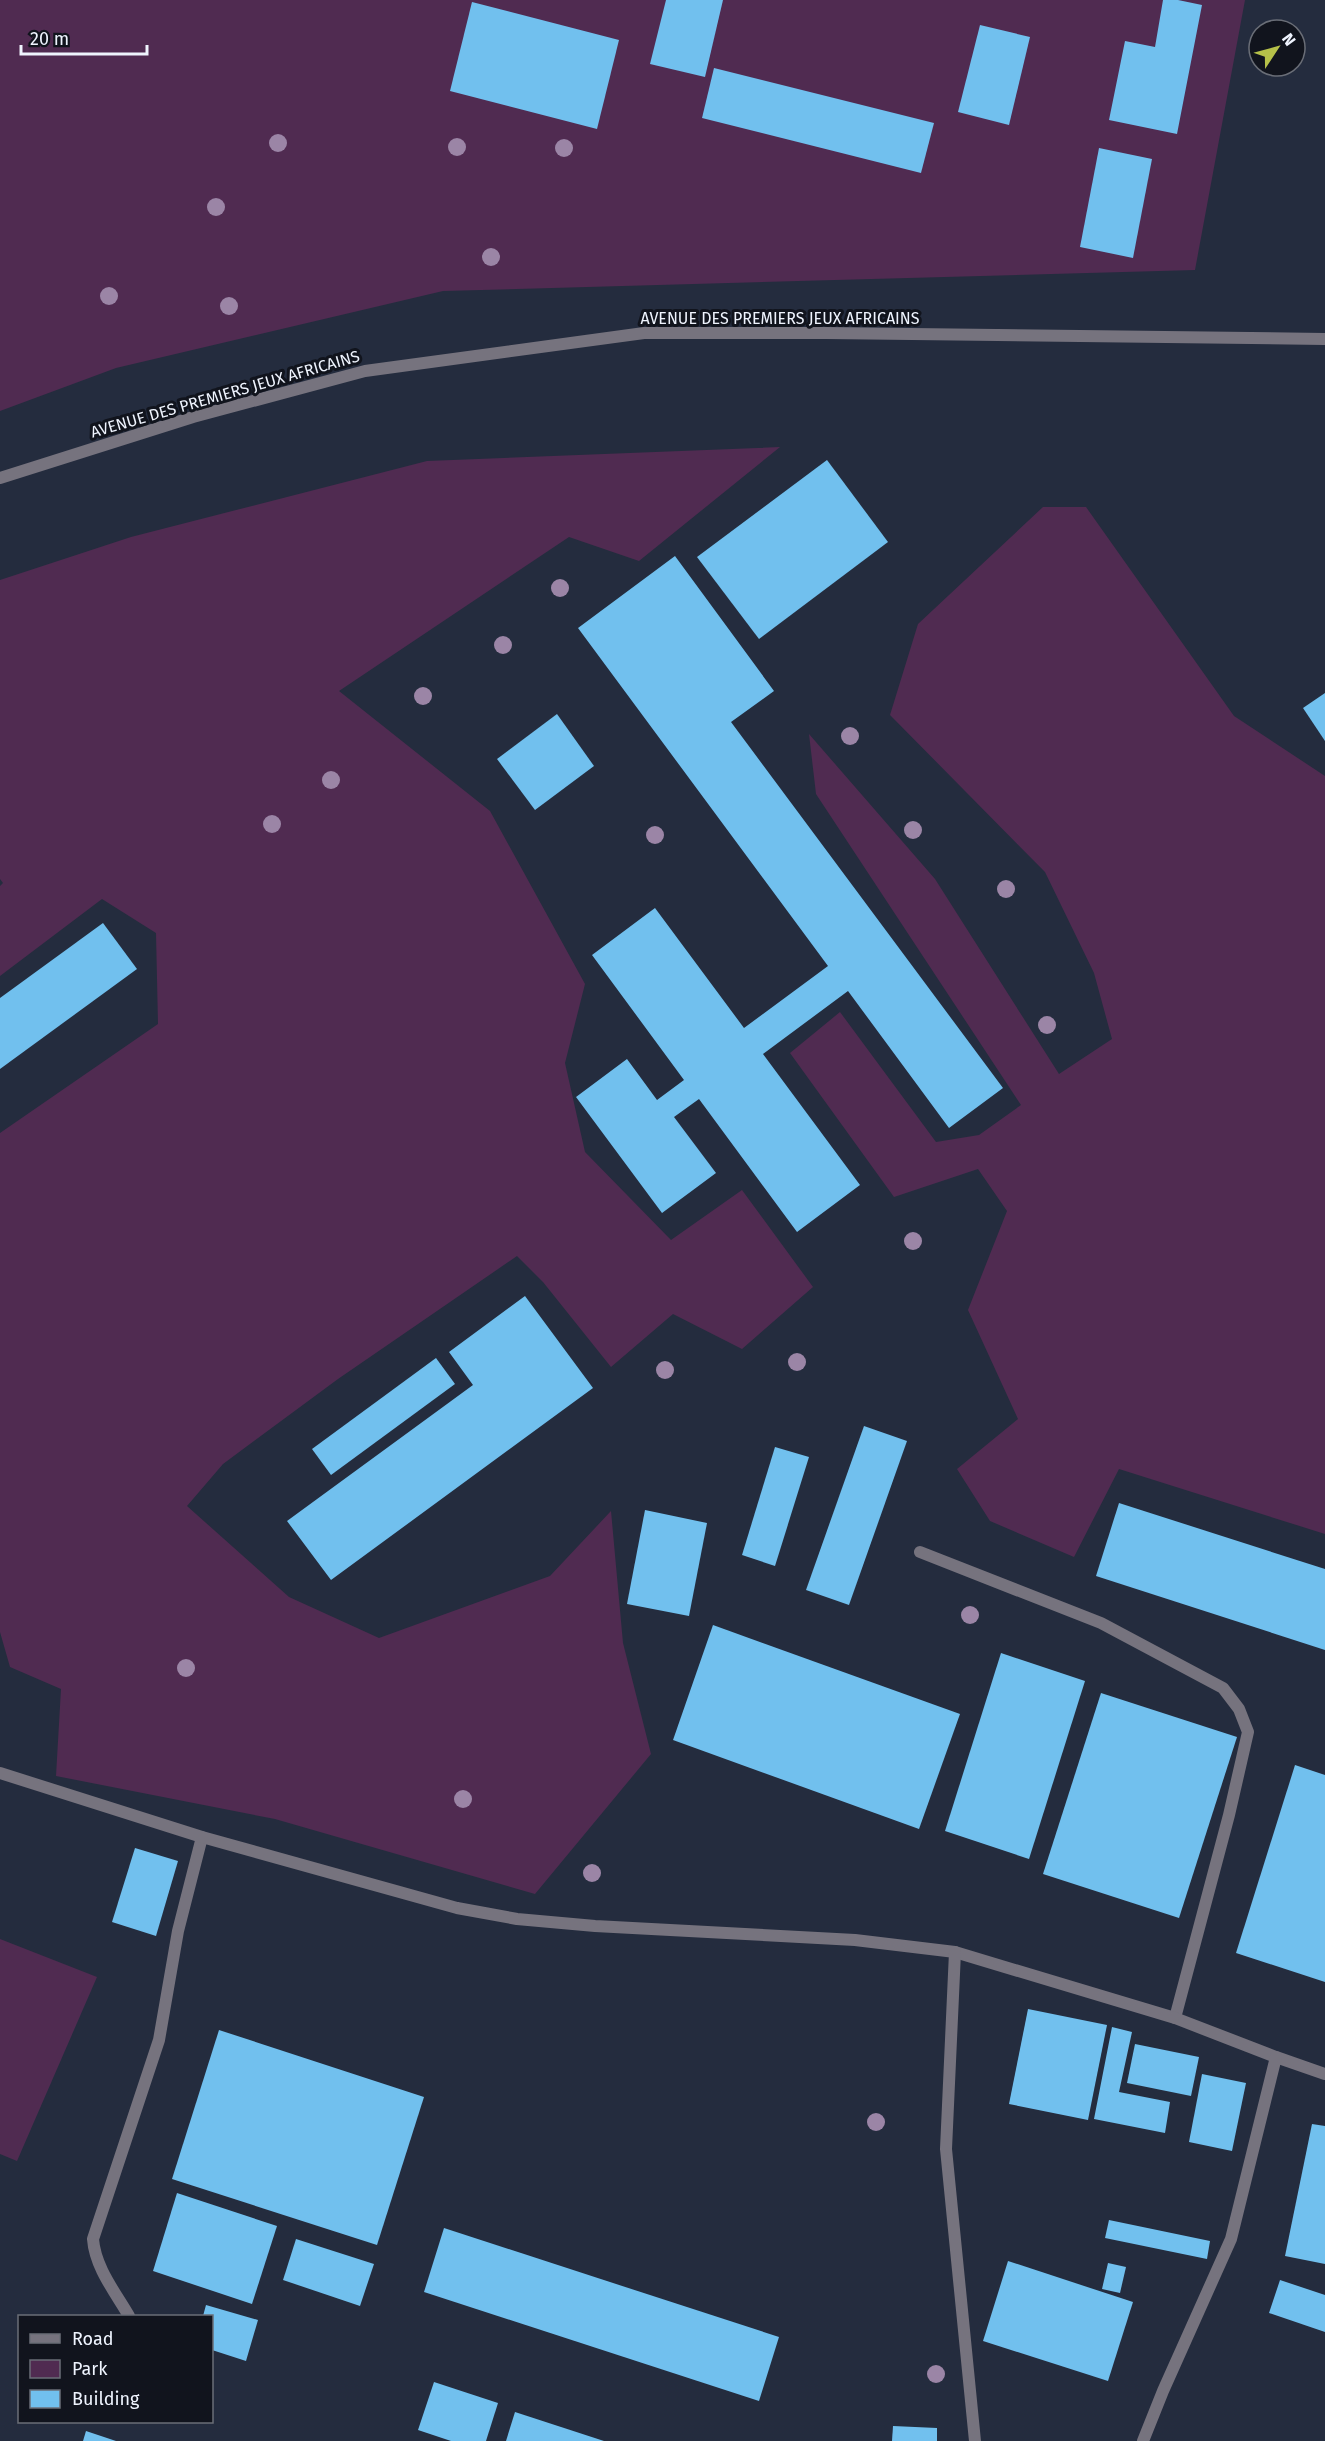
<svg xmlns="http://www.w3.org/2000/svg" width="1325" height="2441" font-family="'Fira Sans',sans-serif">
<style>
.green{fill:#502b51}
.building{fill:#71c0ee}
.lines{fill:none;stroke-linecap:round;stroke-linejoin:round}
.service{stroke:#76737e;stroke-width:12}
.minor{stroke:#76737e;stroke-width:12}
.tertiary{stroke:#76737e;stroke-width:12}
.tree{fill:#9b85a6}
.labels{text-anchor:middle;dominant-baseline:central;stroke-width:6;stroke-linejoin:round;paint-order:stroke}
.street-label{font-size:16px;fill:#eff4fe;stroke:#11141d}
</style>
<rect width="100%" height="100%" fill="#242c3e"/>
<g class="green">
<path d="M 0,0 L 1245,0 L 1195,270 L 443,291 L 116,368 L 0,411 Z"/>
<path d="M 780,447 L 639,561 L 569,537 L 339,691 L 490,811 L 585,984 L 565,1063 L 585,1152 L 671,1240 L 742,1190 L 813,1287 L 742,1349 L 673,1314 L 611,1367 L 543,1282 L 517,1256 L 338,1379 L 223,1464 L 187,1506 L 289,1597 L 379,1638 L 550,1576 L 611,1511 L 623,1643 L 651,1754 L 535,1894 L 275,1819 L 56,1776 L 61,1689 L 10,1667 L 0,1632 L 0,1133 L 158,1024 L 156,933 L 102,899 L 0,976 L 0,886 L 3,883 L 0,879 L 0,580 L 131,537 L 427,461 Z"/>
<path d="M 1043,507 L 1086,507 L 1234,716 L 1325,776 L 1325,1534 L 1119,1469 L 1074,1557 L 990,1521 L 957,1469 L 1018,1419 L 968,1310 L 1007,1211 L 978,1169 L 894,1197 L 790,1053 L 840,1012 L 936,1142 L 979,1135 L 1021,1105 L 816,794 L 809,734 L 935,879 L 1059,1074 L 1112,1039 L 1094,973 L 1045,872 L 890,715 L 918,624 Z"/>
<path d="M 0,1939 L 97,1977 L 17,2161 L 0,2154 Z"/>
</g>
<g class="building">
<path d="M 666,0 L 723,0 L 705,77 L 650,64 Z"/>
<path d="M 1163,0 L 1178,0 L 1202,5 L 1177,134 L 1109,120 L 1125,41 L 1155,47 Z"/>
<path d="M 472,2 L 619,40 L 597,129 L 450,91 Z"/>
<path d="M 980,25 L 1030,37 L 1009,125 L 958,112 Z"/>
<path d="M 714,68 L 934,123 L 921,173 L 702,118 Z"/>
<path d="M 1099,148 L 1152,159 L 1133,258 L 1080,247 Z"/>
<path d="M 827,460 L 888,542 L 759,639 L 697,557 Z"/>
<path d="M 675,556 L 774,691 L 731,722 L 1003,1088 L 949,1128 L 848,991 L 763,1054 L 860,1185 L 797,1232 L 699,1099 L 674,1117 L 716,1173 L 662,1213 L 576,1097 L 627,1059 L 657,1100 L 684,1080 L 592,955 L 655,908 L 744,1028 L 828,966 L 578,628 Z"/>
<path d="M 1325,693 L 1325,741 L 1303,708 Z"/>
<path d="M 557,714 L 594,766 L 535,810 L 497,759 Z"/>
<path d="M 103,923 L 137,969 L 0,1069 L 0,998 Z"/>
<path d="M 525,1296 L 593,1388 L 331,1580 L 287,1521 L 473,1385 L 449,1352 Z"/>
<path d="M 436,1358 L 455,1384 L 331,1475 L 312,1449 Z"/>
<path d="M 864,1426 L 907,1441 L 849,1605 L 806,1590 Z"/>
<path d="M 775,1447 L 809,1457 L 775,1566 L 742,1555 Z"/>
<path d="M 1119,1503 L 1325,1569 L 1325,1650 L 1096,1576 Z"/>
<path d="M 645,1510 L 707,1523 L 689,1616 L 627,1604 Z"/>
<path d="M 713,1625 L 960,1714 L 919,1829 L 673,1740 Z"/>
<path d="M 1001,1653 L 1085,1681 L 1029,1859 L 945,1831 Z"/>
<path d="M 1101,1693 L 1237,1737 L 1179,1918 L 1043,1874 Z"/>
<path d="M 1295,1765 L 1325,1775 L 1325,1982 L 1236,1953 Z"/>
<path d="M 135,1848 L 178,1861 L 156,1936 L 112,1922 Z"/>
<path d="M 1028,2009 L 1107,2025 L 1088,2120 L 1009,2104 Z"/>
<path d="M 1112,2027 L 1132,2032 L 1119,2092 L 1170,2102 L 1165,2133 L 1094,2119 Z"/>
<path d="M 219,2030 L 424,2097 L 377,2245 L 172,2179 Z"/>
<path d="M 1135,2044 L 1199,2057 L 1191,2096 L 1127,2083 Z"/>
<path d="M 1202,2074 L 1246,2083 L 1232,2151 L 1189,2142 Z"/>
<path d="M 1312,2124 L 1325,2126 L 1325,2264 L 1285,2256 Z"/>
<path d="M 177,2193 L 277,2226 L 252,2304 L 153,2271 Z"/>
<path d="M 1109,2220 L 1210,2241 L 1207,2259 L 1105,2238 Z"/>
<path d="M 444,2228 L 779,2337 L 759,2401 L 424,2292 Z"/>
<path d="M 296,2239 L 374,2264 L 360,2306 L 283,2280 Z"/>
<path d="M 1008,2261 L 1133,2302 L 1108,2381 L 983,2341 Z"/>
<path d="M 1108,2263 L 1126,2267 L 1120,2293 L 1102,2289 Z"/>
<path d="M 1280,2280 L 1325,2295 L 1325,2332 L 1269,2313 Z"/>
<path d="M 206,2305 L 258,2320 L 246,2361 L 212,2350 L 212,2316 L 203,2316 Z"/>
<path d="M 434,2382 L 498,2403 L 486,2441 L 451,2441 L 418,2430 Z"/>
<path d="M 515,2412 L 604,2441 L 506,2441 Z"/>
<path d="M 893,2426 L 937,2428 L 937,2441 L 892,2441 Z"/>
<path d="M 86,2431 L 116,2441 L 83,2441 Z"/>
</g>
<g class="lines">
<g class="service">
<path d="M 920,1552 L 1101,1623 L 1223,1688 L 1239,1709 L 1248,1732 L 1229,1815 L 1175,2018"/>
<path d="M 129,2316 C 115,2292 95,2267 93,2239 L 159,2040 L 178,1931 L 202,1837"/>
</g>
<g class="minor">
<path d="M 0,1773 L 202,1837 L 457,1908 L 517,1919 L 595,1926 L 855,1940 L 955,1952 L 1175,2018 L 1276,2057 L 1325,2074"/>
<path d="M 955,1952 L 946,2149 L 975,2441"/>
<path d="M 1143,2441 L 1163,2391 L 1231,2239 L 1276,2057"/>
</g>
<path class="tertiary" d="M 0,478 L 193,417 L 365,371 L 644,333 L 826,333 L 1325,339"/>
</g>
<g class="tree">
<circle cx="278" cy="143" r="9"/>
<circle cx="457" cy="147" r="9"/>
<circle cx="564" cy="148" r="9"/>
<circle cx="216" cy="207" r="9"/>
<circle cx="491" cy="257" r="9"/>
<circle cx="109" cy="296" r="9"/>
<circle cx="229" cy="306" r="9"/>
<circle cx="560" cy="588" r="9"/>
<circle cx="503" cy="645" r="9"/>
<circle cx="423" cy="696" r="9"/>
<circle cx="850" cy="736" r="9"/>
<circle cx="331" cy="780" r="9"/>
<circle cx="272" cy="824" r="9"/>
<circle cx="913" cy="830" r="9"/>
<circle cx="655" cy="835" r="9"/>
<circle cx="1006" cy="889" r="9"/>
<circle cx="1047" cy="1025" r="9"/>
<circle cx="913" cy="1241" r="9"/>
<circle cx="797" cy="1362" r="9"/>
<circle cx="665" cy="1370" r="9"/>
<circle cx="970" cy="1615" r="9"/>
<circle cx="186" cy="1668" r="9"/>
<circle cx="463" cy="1799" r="9"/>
<circle cx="592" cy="1873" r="9"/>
<circle cx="876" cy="2122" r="9"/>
<circle cx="936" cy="2374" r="9"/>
</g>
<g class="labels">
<g class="street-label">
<text x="780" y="318">AVENUE DES PREMIERS JEUX AFRICAINS</text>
<text transform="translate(225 394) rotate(-16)">AVENUE DES PREMIERS JEUX AFRICAINS</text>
</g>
</g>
<rect x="18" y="2315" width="195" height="108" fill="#11141d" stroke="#6a6e77" stroke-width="1.5"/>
<rect x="30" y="2334" width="30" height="9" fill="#76737e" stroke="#6a6e77" stroke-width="1.5"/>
<text x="72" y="2345" font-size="18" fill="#eff4fe">Road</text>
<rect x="30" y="2360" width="30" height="18" fill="#502b51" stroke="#6a6e77" stroke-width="1.5"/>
<text x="72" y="2375" font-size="18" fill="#eff4fe">Park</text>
<rect x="30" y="2390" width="30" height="18" fill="#71c0ee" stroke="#6a6e77" stroke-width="1.5"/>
<text x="72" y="2405" font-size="18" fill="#eff4fe">Building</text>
<g transform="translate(1277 48) rotate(54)"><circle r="28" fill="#11141d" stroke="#6a6e77" stroke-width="1.5"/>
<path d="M0-4.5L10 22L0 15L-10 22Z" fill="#b6c149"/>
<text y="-9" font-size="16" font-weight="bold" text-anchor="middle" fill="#eff4fe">N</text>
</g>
<path d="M21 45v9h126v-9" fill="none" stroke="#eff4fe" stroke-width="3"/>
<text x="30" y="45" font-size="18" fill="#eff4fe" stroke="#11141d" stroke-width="4.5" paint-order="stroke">20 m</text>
</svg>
